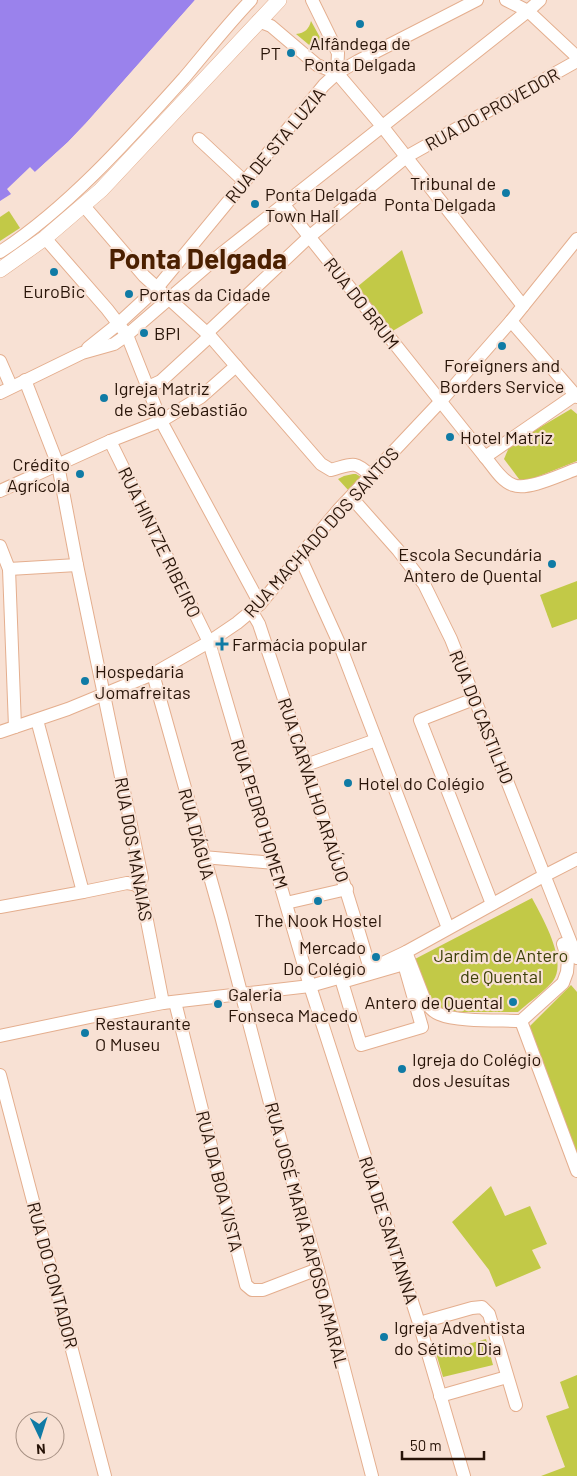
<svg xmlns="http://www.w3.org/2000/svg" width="577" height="1476" font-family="Barlow,sans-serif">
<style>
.green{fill:#c2c947}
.water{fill:#9a82ec}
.pier{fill:#f8e1d4}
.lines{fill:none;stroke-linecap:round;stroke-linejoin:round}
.minor-casing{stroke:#e4ae8e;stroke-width:14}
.major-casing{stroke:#e4ae8e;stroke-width:16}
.minor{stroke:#fff;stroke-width:12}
.major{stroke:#fff;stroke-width:15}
.poi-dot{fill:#107ba5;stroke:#f8e1d4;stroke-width:2}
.labels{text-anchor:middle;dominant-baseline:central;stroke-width:4.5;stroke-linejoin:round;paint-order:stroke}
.poi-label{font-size:18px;fill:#281408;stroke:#f8e1d4;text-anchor:start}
.street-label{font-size:18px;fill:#281408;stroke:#f8e1d4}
.park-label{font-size:18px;fill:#3d4008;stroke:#f8e1d4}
.town-label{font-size:28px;font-weight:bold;fill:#4b2001;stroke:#f8e1d4}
</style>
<rect width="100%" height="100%" fill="#f8e1d4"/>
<g class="green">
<path d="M 311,21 L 322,41 L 316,40 L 313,42 L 314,49 L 296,34 C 305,33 309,29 311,21 Z"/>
<path d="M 9,211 L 20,228 L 0,241 L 0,217 Z"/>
<path d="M 402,250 L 423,313 L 391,332 L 357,287 Z"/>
<path d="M 571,409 L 577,414 L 577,461 L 522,483 L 504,459 L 510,445 Z"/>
<path d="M 353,474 L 356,474 L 361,477 L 349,491 L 338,479 L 344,476 Z"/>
<path d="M 577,581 L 577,619 L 552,628 L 540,595 Z"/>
<path d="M 532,898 C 542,917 568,961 553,981 C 546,990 527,1004 518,1012 L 451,1012 C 442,1009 436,1006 430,998 L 415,959 Z"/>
<path d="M 571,985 L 577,992 L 577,1157 L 529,1027 Z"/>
<path d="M 491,1186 L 505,1216 L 530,1206 L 547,1244 L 532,1250 L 541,1268 L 496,1287 L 489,1270 L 452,1222 Z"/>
<path d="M 486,1339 L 493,1365 L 443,1377 L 436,1353 Z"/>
<path d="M 577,1375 L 577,1476 L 541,1476 L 565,1467 L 546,1416 L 569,1408 L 560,1382 Z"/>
</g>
<path class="water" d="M 0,0 L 195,0 L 87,122 L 68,142 L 35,172 L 30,167 L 7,189 L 11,194 L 0,201 Z"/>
<path class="pier" d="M 195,0 L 198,0 L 89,124 L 70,143 L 37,174 L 35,172 L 68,142 L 87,122 Z"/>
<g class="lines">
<g class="minor-casing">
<g id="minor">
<path d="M 312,0 L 338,53 L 337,73"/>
<path d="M 506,0 L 528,11 L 577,57"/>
<path d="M 258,21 L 271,26 L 317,65 L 337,73 L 382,126 L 523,306"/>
<path d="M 199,139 L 244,181"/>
<path d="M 284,205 L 485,457 C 493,466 501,481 513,485 C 528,491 562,474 577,469"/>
<path d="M 84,206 L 144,276 L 210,336 L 321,464 L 331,470 C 352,464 354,460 370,475"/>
<path d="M 0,252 C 68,208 130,138 184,78 C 206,52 227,25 251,0"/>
<path d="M 511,321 L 577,397"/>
<path d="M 207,333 L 309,237 L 406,157 L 577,61"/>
<path d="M 88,348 L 118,324 L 157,288 L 324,85 L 337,73 L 358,61 L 477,0"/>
<path d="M 0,361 L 11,386"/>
<path d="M 236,366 L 201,397 L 161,421 L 260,604"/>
<path d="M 25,380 L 58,465 L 77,565 L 142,878 L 138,886"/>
<path d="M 148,387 L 161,381 L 210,336"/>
<path d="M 0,393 L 82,353 L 114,344 L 127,335 L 221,254 L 528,11 L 540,0"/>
<path d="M 110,441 L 209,642 L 310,986 L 419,1323 L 464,1476"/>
<path d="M 485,457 L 575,395"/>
<path d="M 0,491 L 110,441 L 161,421 L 127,335 L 107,309 L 45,238"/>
<path d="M 351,497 L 398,550 L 424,584 L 451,639 L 577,958"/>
<path d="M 0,546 L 9,569 L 15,727"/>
<path d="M 300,557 L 339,643 L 448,928"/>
<path d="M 9,569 L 77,565"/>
<path d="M 252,612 L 259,624 C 297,739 336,853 370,969"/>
<path d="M 153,674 L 221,916 L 271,1107 L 318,1269 L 372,1476"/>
<path d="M 474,699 L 420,720 L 492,904"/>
<path d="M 37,720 L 83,892"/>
<path d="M 0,732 L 68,709 L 153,674 L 209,642 L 237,623 L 260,604 L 339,509 L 440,402 L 511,321 L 577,239"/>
<path d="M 306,765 L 376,740"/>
<path d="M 203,857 L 275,863"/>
<path d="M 138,886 L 140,889 L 142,895 L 163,1003"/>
<path d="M 286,903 L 347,889"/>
<path d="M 0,907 L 83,892 L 127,883 L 133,884 L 138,886"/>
<path d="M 406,952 L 425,1001 C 429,1007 433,1012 439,1014 C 457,1022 500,1020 521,1021 L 563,983 L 567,972 L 568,960 L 563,944"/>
<path d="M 404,964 L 422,1027 L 361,1045 L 342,982 Z"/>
<path d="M 175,1002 L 246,1285 L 252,1290 L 263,1290 L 318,1269"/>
<path d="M 521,1021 L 577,1171"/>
<path d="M 0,1036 L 90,1017 L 163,1003 L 310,986 L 370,969 L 406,952 L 538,879 L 577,859"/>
<path d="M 0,1075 L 105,1476"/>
<path d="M 419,1323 L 472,1308 L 482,1307 L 489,1314 L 516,1405"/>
<path d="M 440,1396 L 507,1377"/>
</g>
</g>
<g class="major-casing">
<path id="major" d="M 0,270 L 45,238 L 101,190 L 279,0"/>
</g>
<use href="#minor" class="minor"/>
<use href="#major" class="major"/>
</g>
<g class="poi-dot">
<circle cx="360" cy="24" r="5"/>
<circle cx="291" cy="53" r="5"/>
<circle cx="506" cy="193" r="5"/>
<circle cx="255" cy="204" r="5"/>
<circle cx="54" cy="272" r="5"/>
<circle cx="129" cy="294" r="5"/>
<circle cx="144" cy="333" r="5"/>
<circle cx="502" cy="346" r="5"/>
<circle cx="104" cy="398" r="5"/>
<circle cx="450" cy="437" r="5"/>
<circle cx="80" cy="474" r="5"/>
<circle cx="552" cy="564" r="5"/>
<path d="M219.5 636.5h5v5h5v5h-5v5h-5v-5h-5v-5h5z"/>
<circle cx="85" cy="681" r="5"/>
<circle cx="348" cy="783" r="5"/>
<circle cx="318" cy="901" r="5"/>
<circle cx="376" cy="957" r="5"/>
<circle cx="513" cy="1002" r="5"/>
<circle cx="218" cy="1004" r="5"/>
<circle cx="85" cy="1033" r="5"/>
<circle cx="402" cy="1069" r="5"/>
<circle cx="384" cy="1337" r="5"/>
</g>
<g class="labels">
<g class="poi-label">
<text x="360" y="43" text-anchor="middle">Alfândega de<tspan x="360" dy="21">Ponta Delgada</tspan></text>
<text x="281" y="53" text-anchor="end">PT</text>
<text x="496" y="183" text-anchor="end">Tribunal de<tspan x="496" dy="21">Ponta Delgada</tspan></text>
<text x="265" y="194">Ponta Delgada<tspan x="265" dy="21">Town Hall</tspan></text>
<text x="54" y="291" text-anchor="middle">EuroBic</text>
<text x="139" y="294">Portas da Cidade</text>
<text x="154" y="333">BPI</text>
<text x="502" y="365" text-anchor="middle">Foreigners and<tspan x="502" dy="21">Borders Service</tspan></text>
<text x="114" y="388">Igreja Matriz<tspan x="114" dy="21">de São Sebastião</tspan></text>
<text x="460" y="437">Hotel Matriz</text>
<text x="70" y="464" text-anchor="end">Crédito<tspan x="70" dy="21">Agrícola</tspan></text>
<text x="542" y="554" text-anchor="end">Escola Secundária<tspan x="542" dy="21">Antero de Quental</tspan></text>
<text x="232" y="644">Farmácia popular</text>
<text x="95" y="671">Hospedaria<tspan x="95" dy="21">Jomafreitas</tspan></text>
<text x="358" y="783">Hotel do Colégio</text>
<text x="318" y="920" text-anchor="middle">The Nook Hostel</text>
<text x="366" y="947" text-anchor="end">Mercado<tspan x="366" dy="21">Do Colégio</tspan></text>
<text x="228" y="994">Galeria<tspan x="228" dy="21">Fonseca Macedo</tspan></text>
<text x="503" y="1002" text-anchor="end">Antero de Quental</text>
<text x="95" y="1023">Restaurante<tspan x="95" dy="21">O Museu</tspan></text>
<text x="412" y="1059">Igreja do Colégio<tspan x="412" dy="21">dos Jesuítas</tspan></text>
<text x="394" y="1327">Igreja Adventista<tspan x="394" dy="21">do Sétimo Dia</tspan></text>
</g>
<g class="street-label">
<text transform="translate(492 109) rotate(-29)">RUA DO PROVEDOR</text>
<text transform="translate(275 145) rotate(-50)">RUA DE STA LUZIA</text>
<text transform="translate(362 303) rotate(52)">RUA DO BRUM</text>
<text transform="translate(321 532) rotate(-48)">RUA MACHADO DOS SANTOS</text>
<text transform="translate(160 542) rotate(64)">RUA HINTZE RIBEIRO</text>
<text transform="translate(482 717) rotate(68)">RUA DO CASTILHO</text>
<text transform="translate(314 790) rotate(72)">RUA CARVALHO ARAÚJO</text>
<text transform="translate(260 814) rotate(73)">RUA PEDRO HOMEM</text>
<text transform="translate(197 834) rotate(75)">RUA D'ÁGUA</text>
<text transform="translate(134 849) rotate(80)">RUA DOS MANAIAS</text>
<text transform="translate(220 1181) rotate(76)">RUA DA BOA VISTA</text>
<text transform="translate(389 1230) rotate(72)">RUA DE SANT'ANNA</text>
<text transform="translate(307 1235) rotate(75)">RUA JOSÉ MARIA RAPOSO AMARAL</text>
<text transform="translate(53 1275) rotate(75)">RUA DO CONTADOR</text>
</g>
<g class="park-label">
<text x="501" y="955">Jardim de Antero<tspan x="501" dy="21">de Quental</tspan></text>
</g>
<g class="town-label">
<text x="198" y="258">Ponta Delgada</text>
</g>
</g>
<g transform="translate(40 1436) rotate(176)"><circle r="24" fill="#f8e1d4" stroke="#a58f82"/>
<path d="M0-4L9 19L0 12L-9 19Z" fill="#107ba5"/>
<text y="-8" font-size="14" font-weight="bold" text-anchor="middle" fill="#281408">N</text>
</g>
<path d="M402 1451v8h82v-8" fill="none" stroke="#281408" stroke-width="2.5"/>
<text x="410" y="1451" font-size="15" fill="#281408" stroke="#f8e1d4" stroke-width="4" paint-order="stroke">50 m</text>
</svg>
